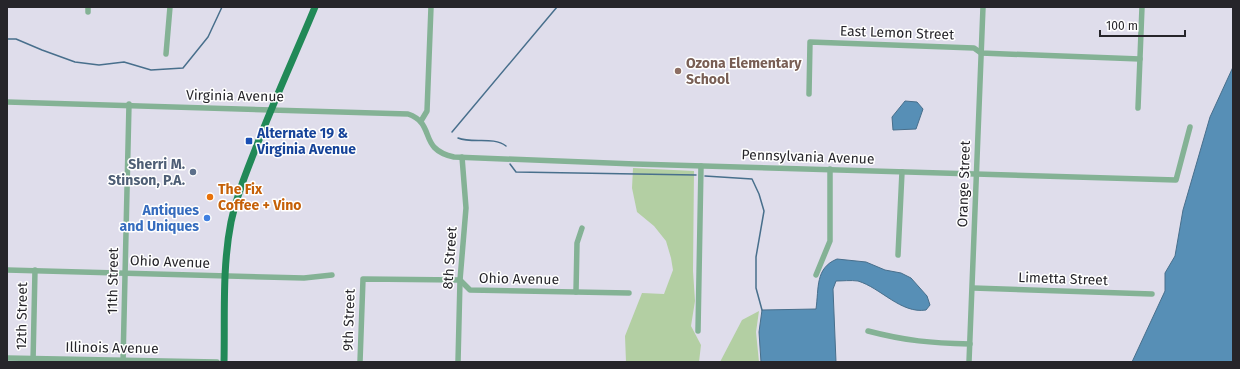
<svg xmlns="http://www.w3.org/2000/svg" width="1240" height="369" font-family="'Fira Sans',sans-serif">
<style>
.green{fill:#b3cfa3}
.water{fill:#578fb6;stroke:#486f8c}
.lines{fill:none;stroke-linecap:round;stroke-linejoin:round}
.stream{stroke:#486f8c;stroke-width:1.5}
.minor{stroke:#84b295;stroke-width:5.5}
.major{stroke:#218957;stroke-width:7}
.education-dot{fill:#8d6e63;stroke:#fff;stroke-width:1.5}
.transit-dot{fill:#1a4fb4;stroke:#fff;stroke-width:1.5}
.service-dot{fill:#5c6f8a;stroke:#fff;stroke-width:1.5}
.food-dot{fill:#e8710a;stroke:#fff;stroke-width:1.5}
.shop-dot{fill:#3f7fe0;stroke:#fff;stroke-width:1.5}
.labels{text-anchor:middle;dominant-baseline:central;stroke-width:3;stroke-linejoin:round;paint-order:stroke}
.street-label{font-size:14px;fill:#26252a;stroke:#fff}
.education-label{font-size:14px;font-weight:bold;fill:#785e54;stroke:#fff;text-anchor:start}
.transit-label{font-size:14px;font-weight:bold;fill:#164399;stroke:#fff;text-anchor:start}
.service-label{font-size:14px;font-weight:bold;fill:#4e5e75;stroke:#fff;text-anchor:end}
.food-label{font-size:14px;font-weight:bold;fill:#c56008;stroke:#fff;text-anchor:start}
.shop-label{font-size:14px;font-weight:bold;fill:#366cbe;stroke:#fff;text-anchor:end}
</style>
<rect width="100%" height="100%" fill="#dfddeb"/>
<g class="green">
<path d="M 633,168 L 694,171 L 693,271 L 695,301 L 691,326 L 701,345 L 699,362 L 626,362 L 625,336 L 642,293 L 664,294 L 673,270 L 671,258 L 666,241 L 654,226 L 637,212 L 632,188 Z"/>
<path d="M 759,311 L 756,332 L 759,362 L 720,362 L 742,320 Z"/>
</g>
<g class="water">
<path d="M 1233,67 L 1233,362 L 1132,362 L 1165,291 L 1165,273 L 1175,256 L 1183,210 L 1210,117 Z"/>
<path d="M 905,101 L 917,102 L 923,109 L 916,129 L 893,130 L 892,117 Z"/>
<path d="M 837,259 L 866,262 L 885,270 L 901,273 L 911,278 L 927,296 L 930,305 L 926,310 C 901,314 881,288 858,281 C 851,280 842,281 836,281 L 833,289 L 836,362 L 761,362 L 759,332 L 762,310 L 816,309 C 819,288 815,268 837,259 Z"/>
</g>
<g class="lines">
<g class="stream">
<path d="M 7,39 L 16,39 L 42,50 L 75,62 L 99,65 L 124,62 L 151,70 L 183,68 L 208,37 L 222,7"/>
<path d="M 452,132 L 557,7"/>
<path d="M 458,138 C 473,144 493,136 506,146"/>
<path d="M 510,164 L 516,172 L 696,175"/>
<path d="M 705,176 L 752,179 L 759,194 L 764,211 L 756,257 L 756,288 L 762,310"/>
</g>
<g class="minor">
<path d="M 88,12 L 88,7"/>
<path d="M 166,54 L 170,7"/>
<path d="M 809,94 L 810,42 L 974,48 L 981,53 L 1140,59"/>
<path d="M 7,102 L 408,114 C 437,124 417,149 454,157 L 635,164 L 1176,180 L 1190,127"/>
<path d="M 1138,108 L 1142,7"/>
<path d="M 421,121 L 427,111 L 431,7"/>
<path d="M 898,255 L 902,172"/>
<path d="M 7,270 L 304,278 L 332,275"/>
<path d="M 816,275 L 830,241 L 830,169"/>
<path d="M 973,288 L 1152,294"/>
<path d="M 576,292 L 577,243 L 582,228"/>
<path d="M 698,331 L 701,166"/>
<path d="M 868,331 C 906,341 931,343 970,344"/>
<path d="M 7,358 L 217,362"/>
<path d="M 33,362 L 35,270"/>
<path d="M 123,362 L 129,104"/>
<path d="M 360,362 L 363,279 L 460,280 L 470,290 L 629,293"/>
<path d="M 458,362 L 460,280 L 466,208 L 462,157"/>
<path d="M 969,362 L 983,7"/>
</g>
<path class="major" d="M 224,362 C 225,316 222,268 231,222 C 237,195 247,170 257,145 C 275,98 296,53 315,7"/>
</g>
<circle class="education-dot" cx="678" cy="71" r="4"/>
<rect class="transit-dot" x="245" y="137" width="8" height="8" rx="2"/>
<circle class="service-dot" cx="193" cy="172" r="4"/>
<circle class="food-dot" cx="210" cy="197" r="4"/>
<circle class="shop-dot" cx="207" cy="218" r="4"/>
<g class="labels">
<g class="street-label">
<text transform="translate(897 33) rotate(2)">East Lemon Street</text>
<text transform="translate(235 96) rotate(1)">Virginia Avenue</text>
<text transform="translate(808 157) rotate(2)">Pennsylvania Avenue</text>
<text transform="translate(964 184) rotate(-88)">Orange Street</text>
<text transform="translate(450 258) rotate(-86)">8th Street</text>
<text transform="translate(170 262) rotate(2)">Ohio Avenue</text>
<text transform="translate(519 279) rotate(1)">Ohio Avenue</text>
<text transform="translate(1063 279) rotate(2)">Limetta Street</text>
<text transform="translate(113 281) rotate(-89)">11th Street</text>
<text transform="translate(22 316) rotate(-89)">12th Street</text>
<text transform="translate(349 320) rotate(-88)">9th Street</text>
<text transform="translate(112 348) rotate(1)">Illinois Avenue</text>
</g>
<g class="education-label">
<text x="686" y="63">Ozona Elementary<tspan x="686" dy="16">School</tspan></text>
</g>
<g class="transit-label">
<text x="257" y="133">Alternate 19 &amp;<tspan x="257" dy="16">Virginia Avenue</tspan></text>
</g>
<g class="service-label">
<text x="185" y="164">Sherri M.<tspan x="185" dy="16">Stinson, P.A.</tspan></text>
</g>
<g class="food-label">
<text x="218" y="189">The Fix<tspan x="218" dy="16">Coffee + Vino</tspan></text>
</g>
<g class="shop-label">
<text x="199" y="210">Antiques<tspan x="199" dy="16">and Uniques</tspan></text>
</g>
</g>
<rect width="1240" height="369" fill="none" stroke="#26252a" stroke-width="16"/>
<path d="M1100 30v6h85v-6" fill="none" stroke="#26252a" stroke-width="2"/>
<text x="1106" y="30" font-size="12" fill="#26252a" stroke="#ffffff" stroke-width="3" paint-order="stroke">100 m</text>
</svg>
